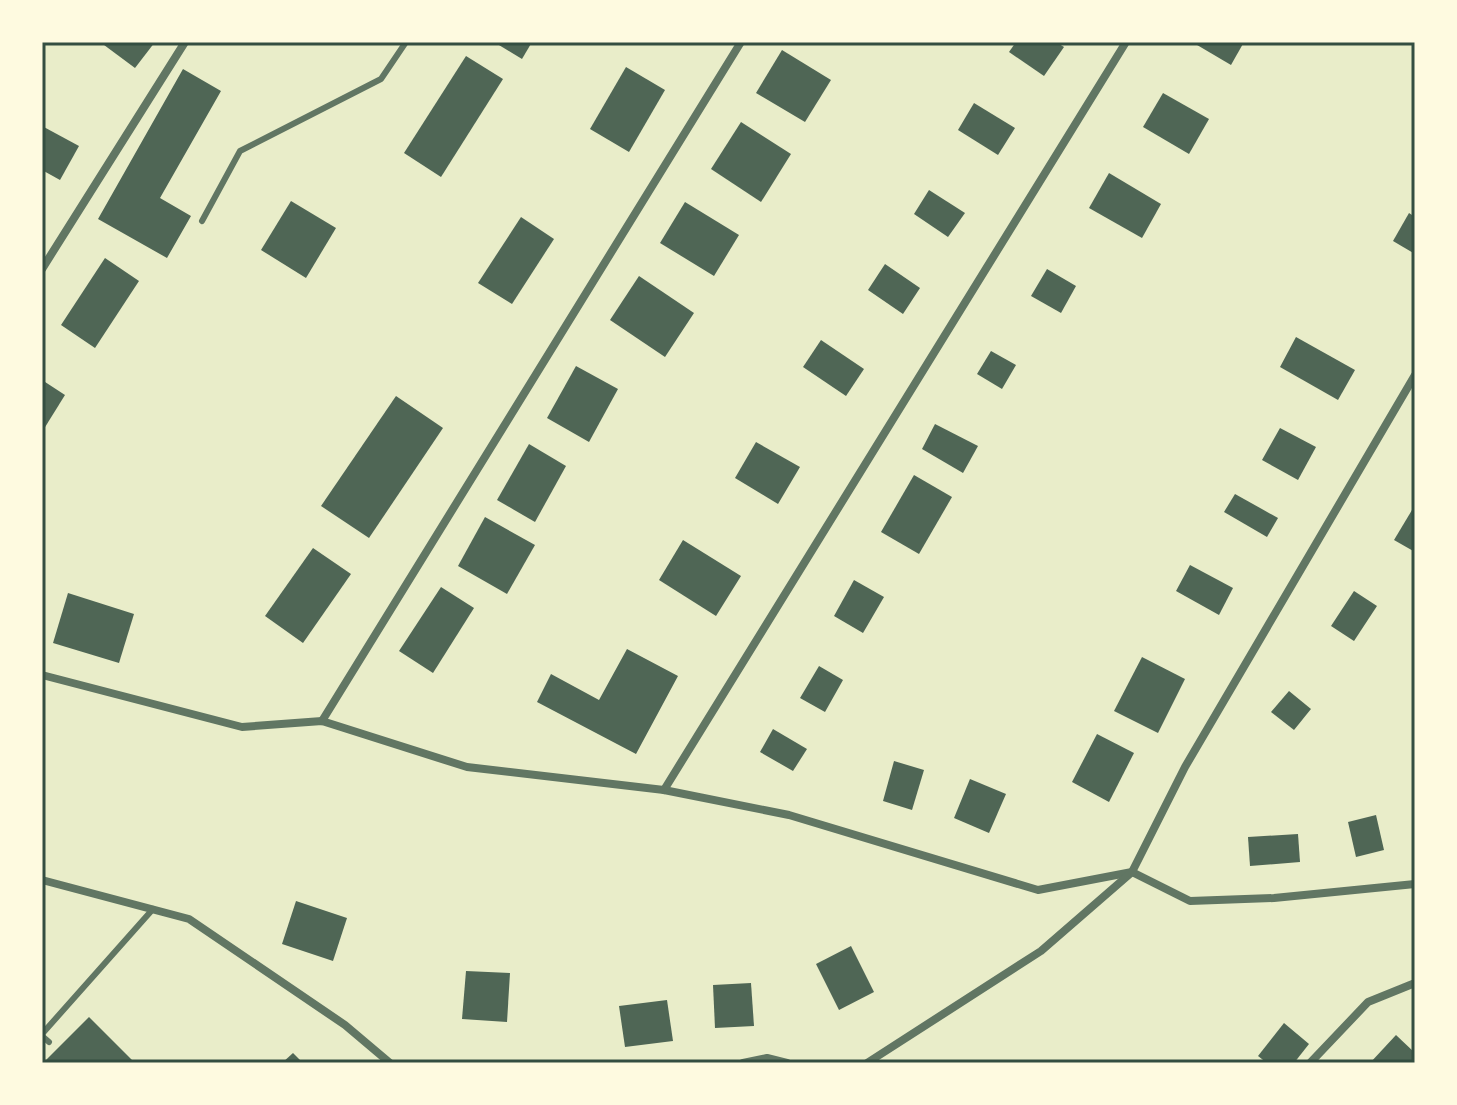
<svg xmlns="http://www.w3.org/2000/svg" width="1457" height="1105" font-family="'Noto Sans',sans-serif">
<style>
.building{fill:#4f6655}
.lines{fill:none;stroke-linecap:round;stroke-linejoin:round}
.service{stroke:#617663;stroke-width:6}
.minor{stroke:#617663;stroke-width:8}
.neatline{fill:none;stroke:#344e41;stroke-width:3}
</style>
<rect width="100%" height="100%" fill="#e9edc9"/>
<g class="building">
<path d="M 100,42 L 155,42 L 135,68 Z"/>
<path d="M 494,42 L 532,42 L 522,59 Z"/>
<path d="M 1016,42 L 1056,42 L 1064,47 L 1044,76 L 1009,52 Z"/>
<path d="M 1192,42 L 1244,42 L 1231,65 Z"/>
<path d="M 782,50 L 831,80 L 805,122 L 756,93 Z"/>
<path d="M 466,56 L 503,79 L 441,177 L 404,153 Z"/>
<path d="M 626,67 L 665,90 L 629,152 L 590,129 Z"/>
<path d="M 183,69 L 221,91 L 160,198 L 191,216 L 167,258 L 98,219 Z"/>
<path d="M 1163,93 L 1209,119 L 1189,154 L 1143,127 Z"/>
<path d="M 974,103 L 1015,128 L 998,155 L 958,130 Z"/>
<path d="M 741,122 L 791,154 L 761,202 L 711,169 Z"/>
<path d="M 42,126 L 79,146 L 60,180 L 42,170 Z"/>
<path d="M 1109,173 L 1161,204 L 1142,238 L 1089,208 Z"/>
<path d="M 929,190 L 965,213 L 948,237 L 914,214 Z"/>
<path d="M 291,201 L 336,228 L 306,278 L 261,250 Z"/>
<path d="M 685,202 L 739,235 L 714,276 L 660,243 Z"/>
<path d="M 1409,213 L 1415,217 L 1415,254 L 1393,241 Z"/>
<path d="M 521,217 L 554,239 L 512,304 L 478,283 Z"/>
<path d="M 105,258 L 139,281 L 95,348 L 61,325 Z"/>
<path d="M 885,264 L 920,288 L 903,314 L 868,290 Z"/>
<path d="M 1047,269 L 1076,286 L 1061,313 L 1031,296 Z"/>
<path d="M 639,276 L 694,313 L 665,357 L 610,320 Z"/>
<path d="M 1296,337 L 1355,370 L 1338,400 L 1280,367 Z"/>
<path d="M 821,340 L 864,369 L 846,396 L 803,367 Z"/>
<path d="M 991,351 L 1016,365 L 1002,389 L 977,374 Z"/>
<path d="M 576,366 L 618,389 L 589,442 L 547,418 Z"/>
<path d="M 42,380 L 65,395 L 42,432 Z"/>
<path d="M 396,396 L 443,428 L 369,538 L 321,506 Z"/>
<path d="M 935,424 L 978,446 L 963,473 L 922,449 Z"/>
<path d="M 1280,428 L 1316,447 L 1298,480 L 1262,460 Z"/>
<path d="M 756,442 L 800,467 L 778,504 L 735,478 Z"/>
<path d="M 529,444 L 566,466 L 535,522 L 497,500 Z"/>
<path d="M 914,475 L 952,497 L 919,554 L 881,532 Z"/>
<path d="M 1235,494 L 1278,518 L 1267,537 L 1224,512 Z"/>
<path d="M 1412,510 L 1415,512 L 1415,552 L 1394,540 Z"/>
<path d="M 485,517 L 535,545 L 507,594 L 458,566 Z"/>
<path d="M 683,540 L 741,576 L 716,616 L 659,580 Z"/>
<path d="M 313,548 L 351,574 L 303,643 L 265,616 Z"/>
<path d="M 1190,565 L 1233,588 L 1219,615 L 1176,591 Z"/>
<path d="M 854,580 L 884,597 L 863,633 L 834,616 Z"/>
<path d="M 441,587 L 474,608 L 433,673 L 399,651 Z"/>
<path d="M 1354,591 L 1377,606 L 1354,641 L 1331,626 Z"/>
<path d="M 68,593 L 134,614 L 119,663 L 53,643 Z"/>
<path d="M 627,649 L 678,676 L 636,754 L 537,702 L 551,674 L 599,700 Z"/>
<path d="M 1142,657 L 1185,679 L 1158,733 L 1114,711 Z"/>
<path d="M 819,666 L 843,680 L 825,712 L 800,698 Z"/>
<path d="M 1289,691 L 1311,709 L 1294,730 L 1271,712 Z"/>
<path d="M 773,729 L 807,749 L 793,771 L 760,752 Z"/>
<path d="M 1097,734 L 1134,753 L 1109,802 L 1072,782 Z"/>
<path d="M 894,761 L 924,770 L 912,810 L 883,801 Z"/>
<path d="M 970,779 L 1006,794 L 989,833 L 954,818 Z"/>
<path d="M 1376,815 L 1384,850 L 1356,857 L 1348,822 Z"/>
<path d="M 1298,834 L 1300,862 L 1250,866 L 1248,837 Z"/>
<path d="M 296,901 L 347,918 L 333,961 L 282,944 Z"/>
<path d="M 851,946 L 874,992 L 839,1010 L 816,964 Z"/>
<path d="M 466,971 L 510,973 L 507,1022 L 462,1019 Z"/>
<path d="M 751,983 L 754,1026 L 715,1028 L 713,985 Z"/>
<path d="M 667,1000 L 673,1041 L 625,1047 L 619,1006 Z"/>
<path d="M 89,1017 L 135,1063 L 46,1063 L 45,1061 Z"/>
<path d="M 1284,1023 L 1309,1044 L 1294,1063 L 1267,1063 L 1258,1056 Z"/>
<path d="M 1396,1035 L 1415,1053 L 1414,1063 L 1370,1063 Z"/>
<path d="M 293,1053 L 303,1063 L 282,1063 Z"/>
</g>
<g class="lines">
<g class="service">
<path d="M 202,221 L 240,151 L 381,79 L 406,42"/>
<path d="M 42,1034 L 153,909"/>
<path d="M 42,1036 L 49,1042"/>
</g>
<g class="minor">
<path d="M 42,269 L 185,42"/>
<path d="M 42,675 L 242,727 L 322,721 L 467,767 L 664,790 L 789,815 L 1038,890 L 1132,872 L 1190,901 L 1274,898 L 1415,884"/>
<path d="M 322,721 L 741,42"/>
<path d="M 664,790 L 1126,42"/>
<path d="M 42,880 L 189,919 L 345,1025 L 390,1063"/>
<path d="M 743,1063 L 767,1058 L 787,1063"/>
<path d="M 867,1063 L 1041,951 L 1132,872 L 1185,767 L 1415,375"/>
<path d="M 1310,1063 L 1368,1002 L 1415,983"/>
</g>
</g>
<rect width="1457" height="1105" fill="none" stroke="#fefae0" stroke-width="88"/>
<rect x="44" y="44" width="1369" height="1017" class="neatline"/>
</svg>
